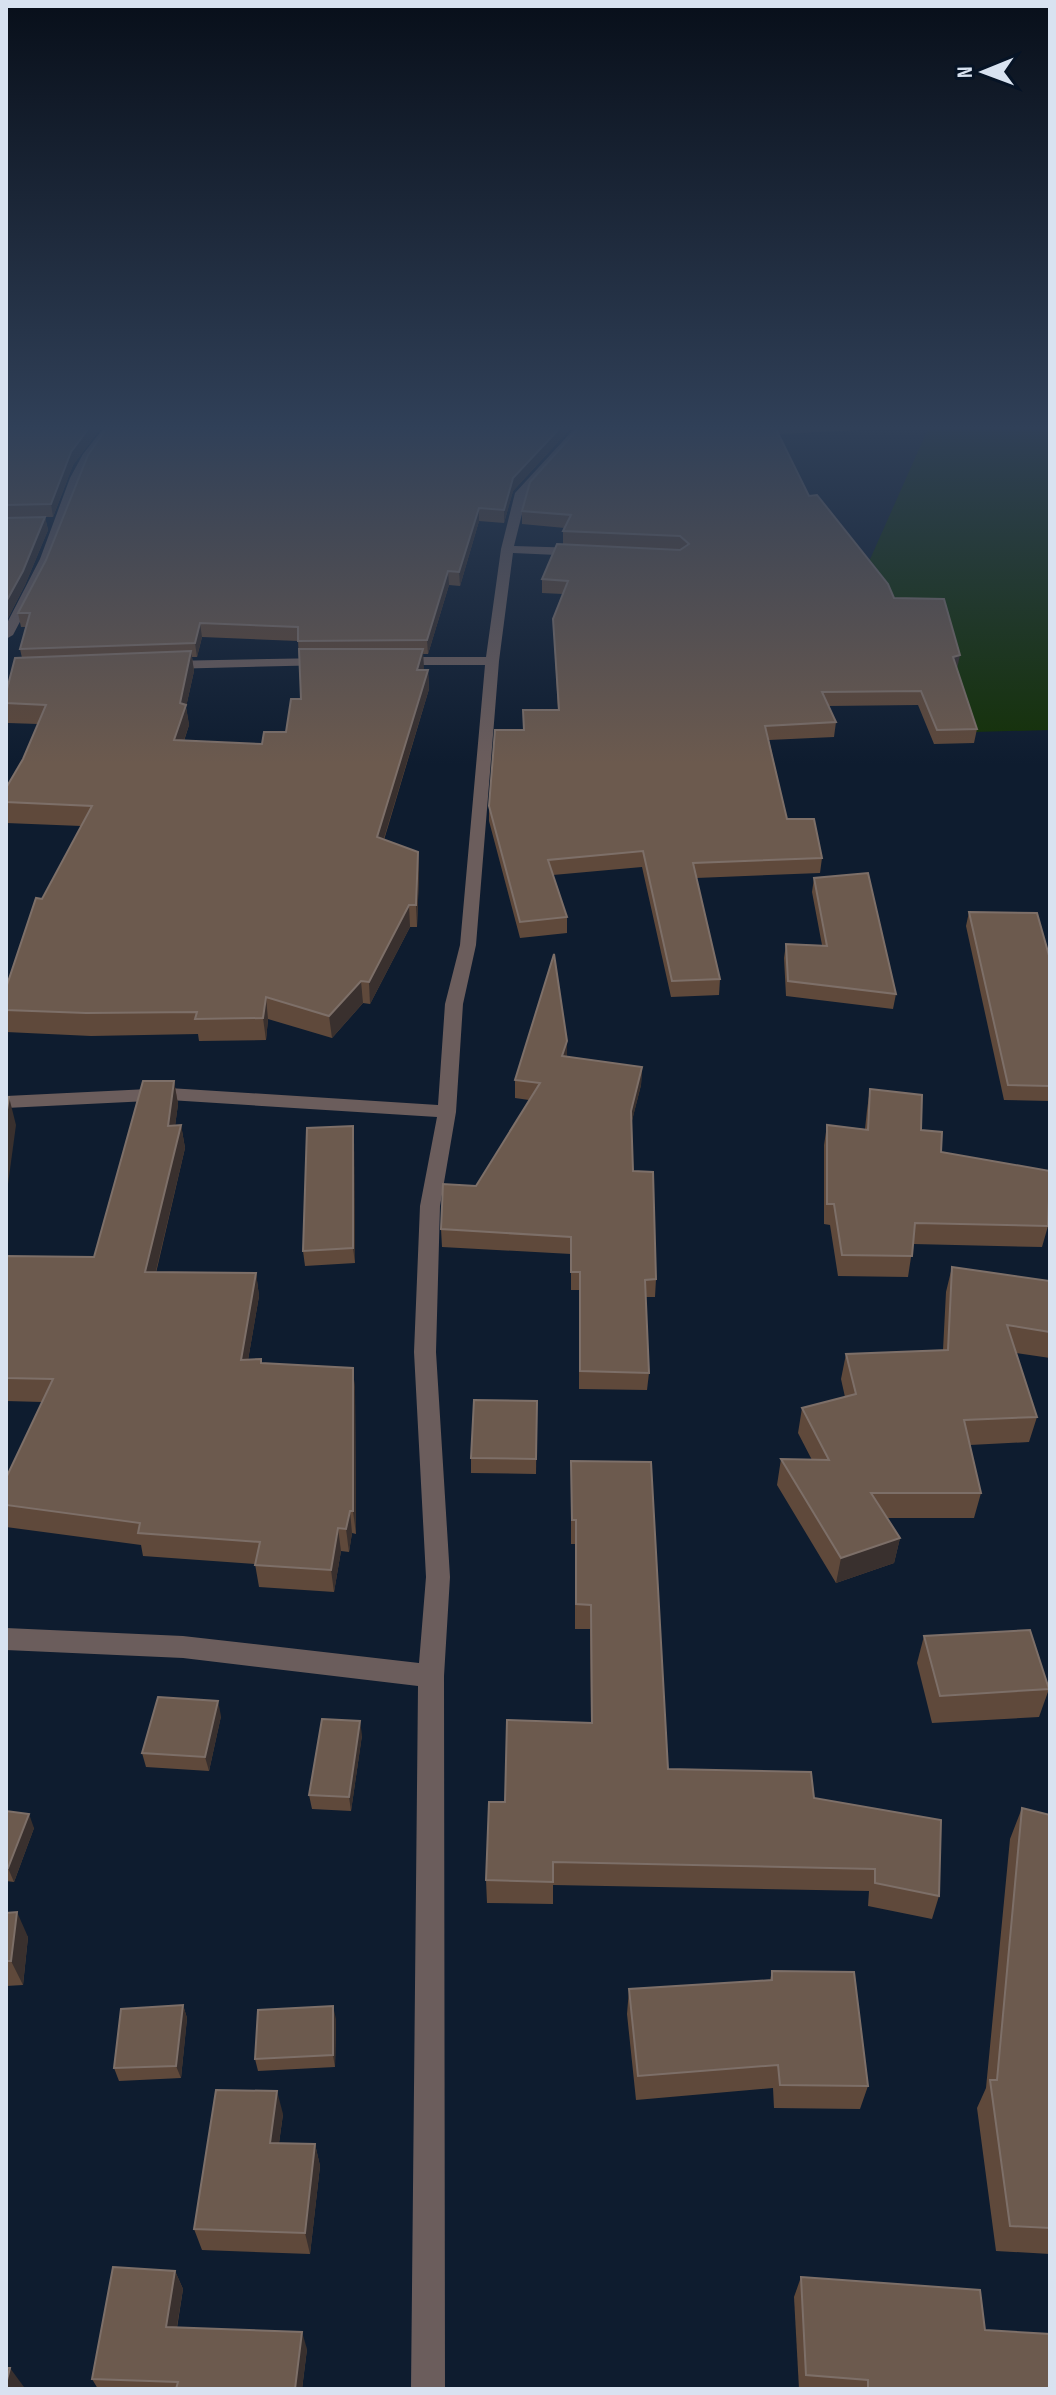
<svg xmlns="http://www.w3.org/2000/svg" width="1056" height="2395" font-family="'Sofia Sans Condensed',sans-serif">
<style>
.green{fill:#143106}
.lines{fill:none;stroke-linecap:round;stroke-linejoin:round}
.street{fill:#6b5d5c;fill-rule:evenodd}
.wall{fill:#5f493b;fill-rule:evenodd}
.shaded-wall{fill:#39302e}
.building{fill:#6c5a4e;stroke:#7d6f68;stroke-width:2}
</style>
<rect width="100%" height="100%" fill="#0e1c2f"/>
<path class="green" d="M 928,429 L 1050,429 L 1050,730 L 973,732 L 831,647 Z"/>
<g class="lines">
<g class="street">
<path d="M 103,429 L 114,429 L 87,466 L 46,572 L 13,635 L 6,639 L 6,625 L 40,559 L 70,478 L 83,454 Z"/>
<path d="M 574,429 L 585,429 L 527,494 L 514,546 L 579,548 L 585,552 L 579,556 L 513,553 L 499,661 L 476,945 L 463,1004 L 456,1112 L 440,1206 L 436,1352 L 450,1577 L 444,1676 L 445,2389 L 411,2389 L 418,1686 L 183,1658 L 6,1650 L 6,1628 L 183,1636 L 419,1663 L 426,1577 L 414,1352 L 420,1206 L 437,1117 L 169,1100 L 6,1108 L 6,1096 L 169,1088 L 438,1105 L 445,1004 L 460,945 L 485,665 L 396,665 L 389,661 L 396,657 L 486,657 L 501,549 L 515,493 Z"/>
<path d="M 324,658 L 329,659 L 329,665 L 168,669 L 161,665 L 168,661 Z"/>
</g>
</g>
<g class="wall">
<path d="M 6,429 L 100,429 L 73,465 L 53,517 L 45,517 L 48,530 L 25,585 L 6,622 Z"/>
<path d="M 106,429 L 570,429 L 513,491 L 504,523 L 479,521 L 460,586 L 449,585 L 428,654 L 423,654 L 423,670 L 428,670 L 429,689 L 384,840 L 418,852 L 419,873 L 417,927 L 410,927 L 370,1004 L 363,1003 L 332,1038 L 268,1019 L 266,1040 L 199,1041 L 198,1034 L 91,1036 L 6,1032 L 6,988 L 42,899 L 81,826 L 6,823 L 6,788 L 23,759 L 38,724 L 8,723 L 6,715 L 6,693 L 22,658 L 20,649 L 26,627 L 21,627 L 18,613 L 46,560 ZM 202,637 L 298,641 L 301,699 L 286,732 L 262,744 L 184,741 L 189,725 L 186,707 L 194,671 L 192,657 L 197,657 Z"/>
<path d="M 578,429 L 861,429 L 861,430 L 778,434 L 809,496 L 894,598 L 957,669 L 977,729 L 974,743 L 934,744 L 918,705 L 828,706 L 836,722 L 834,737 L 769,740 L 787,819 L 822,858 L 820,873 L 696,878 L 720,979 L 719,995 L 671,997 L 642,867 L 553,875 L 567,917 L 567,933 L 520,938 L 489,821 L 489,806 L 524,730 L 558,710 L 553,619 L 563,594 L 542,593 L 542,579 L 563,545 L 563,531 L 565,528 L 522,524 L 522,511 Z"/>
<path d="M 814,878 L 896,994 L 893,1009 L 786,996 L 784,958 L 786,944 L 822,945 L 812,892 Z"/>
<path d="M 969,912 L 1050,959 L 1050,1101 L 1004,1100 L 966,926 Z"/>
<path d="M 567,1057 L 642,1067 L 641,1085 L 631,1124 L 633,1171 L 656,1279 L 655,1297 L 646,1297 L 649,1373 L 647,1390 L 579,1389 L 579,1290 L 571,1290 L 571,1254 L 442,1247 L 441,1229 L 476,1186 L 529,1100 L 515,1098 L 515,1080 Z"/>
<path d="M 174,1081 L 178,1104 L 175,1126 L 181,1125 L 185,1148 L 156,1273 L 256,1273 L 259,1296 L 248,1360 L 261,1359 L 262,1363 L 353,1368 L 355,1391 L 356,1534 L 352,1533 L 349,1552 L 341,1551 L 334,1592 L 259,1587 L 255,1564 L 143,1556 L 141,1545 L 6,1527 L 6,1478 L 42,1402 L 6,1401 L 6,1256 L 94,1257 Z"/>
<path d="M 870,1089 L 921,1130 L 941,1152 L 1048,1226 L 1042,1247 L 913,1244 L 908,1277 L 838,1276 L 830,1225 L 824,1224 L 824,1145 L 827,1125 L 865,1129 L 867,1110 Z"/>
<path d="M 354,1140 L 355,1263 L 305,1266 L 303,1251 Z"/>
<path d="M 952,1267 L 1050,1281 L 1050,1358 L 1016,1353 L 1037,1417 L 1029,1442 L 970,1445 L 981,1493 L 974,1518 L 887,1518 L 900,1538 L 894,1563 L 836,1583 L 777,1485 L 781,1459 L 812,1460 L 798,1433 L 802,1408 L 845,1397 L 841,1379 L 846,1354 L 943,1350 L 946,1292 Z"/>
<path d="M 537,1401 L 536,1474 L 471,1473 L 471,1458 Z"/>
<path d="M 571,1461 L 668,1769 L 814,1798 L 939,1896 L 932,1919 L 868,1906 L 869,1891 L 553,1885 L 553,1904 L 487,1903 L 486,1880 L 505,1802 L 591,1723 L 590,1629 L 575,1629 L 575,1544 L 571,1544 Z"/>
<path d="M 924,1636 L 1049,1689 L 1039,1717 L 932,1723 L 917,1663 Z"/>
<path d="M 221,1716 L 209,1771 L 146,1767 L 142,1753 Z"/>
<path d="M 362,1735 L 351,1811 L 312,1809 L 309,1795 Z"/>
<path d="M 1022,1808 L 1050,1815 L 1050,2254 L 996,2251 L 977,2108 L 986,2088 L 1010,1839 Z"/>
<path d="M 6,1811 L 34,1828 L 14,1882 L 6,1881 Z"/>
<path d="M 6,1913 L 28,1937 L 23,1985 L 6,1986 Z"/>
<path d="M 772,1971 L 868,2086 L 860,2109 L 774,2108 L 773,2088 L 636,2100 L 627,2014 L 629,1989 L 770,1980 Z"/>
<path d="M 183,2005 L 187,2018 L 181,2078 L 119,2081 L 114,2068 Z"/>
<path d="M 336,2019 L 335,2067 L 258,2071 L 255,2059 Z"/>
<path d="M 283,2114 L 279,2143 L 315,2144 L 320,2166 L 310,2254 L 202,2250 L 194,2229 Z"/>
<path d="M 175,2271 L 183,2289 L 177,2328 L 307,2349 L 302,2389 L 98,2389 L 92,2379 Z"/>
<path d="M 801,2277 L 985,2330 L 1050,2389 L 799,2389 L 794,2297 Z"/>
</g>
<g class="shaded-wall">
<path d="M 88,429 L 100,429 L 73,465 L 53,517 L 51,504 L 71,452 Z"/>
<path d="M 559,429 L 570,429 L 513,491 L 504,523 L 504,510 L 513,478 Z"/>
<path d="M 479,508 L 479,521 L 460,586 L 459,572 Z"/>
<path d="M 45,517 L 48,530 L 25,585 L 6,622 L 6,602 Z"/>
<path d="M 448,571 L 449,585 L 428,654 L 427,640 Z"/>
<path d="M 200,623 L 202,637 L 197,657 L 195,643 Z"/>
<path d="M 423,649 L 424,668 L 417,690 L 417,670 Z"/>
<path d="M 191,651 L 194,671 L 186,707 L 189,725 L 177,761 L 174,740 L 180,703 Z"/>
<path d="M 960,655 L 957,669 L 953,657 Z"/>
<path d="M 428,670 L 429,689 L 378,858 L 377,837 Z"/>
<path d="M 418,852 L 419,873 L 417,927 L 416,905 Z"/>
<path d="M 409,905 L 410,927 L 370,1004 L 369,982 Z"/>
<path d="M 361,981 L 363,1003 L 332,1038 L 329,1016 Z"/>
<path d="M 266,997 L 268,1019 L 266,1040 L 263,1018 Z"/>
<path d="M 567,1041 L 567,1058 L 562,1056 Z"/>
<path d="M 642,1067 L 641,1085 L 630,1129 L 631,1111 Z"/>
<path d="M 174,1081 L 178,1104 L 172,1149 L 168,1126 Z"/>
<path d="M 9,1097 L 16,1125 L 6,1199 L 6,1116 Z"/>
<path d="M 181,1125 L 185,1148 L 150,1296 L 145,1272 Z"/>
<path d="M 353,1126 L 354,1140 L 355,1263 L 353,1248 Z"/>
<path d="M 256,1273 L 259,1296 L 244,1383 L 241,1360 Z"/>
<path d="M 353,1368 L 355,1391 L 356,1534 L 353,1511 Z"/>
<path d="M 350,1511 L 352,1533 L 349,1552 L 346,1529 Z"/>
<path d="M 338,1528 L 341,1551 L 334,1592 L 331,1570 Z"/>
<path d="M 900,1538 L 894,1563 L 836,1583 L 841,1558 Z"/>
<path d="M 218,1701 L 221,1716 L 209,1771 L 205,1757 Z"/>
<path d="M 360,1721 L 362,1735 L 351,1811 L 349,1797 Z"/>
<path d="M 29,1814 L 34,1828 L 14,1882 L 8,1868 Z"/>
<path d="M 17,1912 L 28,1937 L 23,1985 L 11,1961 Z"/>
<path d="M 183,2005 L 187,2018 L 181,2078 L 176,2066 Z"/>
<path d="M 333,2006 L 336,2019 L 335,2067 L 333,2055 Z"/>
<path d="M 277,2091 L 283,2114 L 276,2165 L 270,2143 Z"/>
<path d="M 315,2144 L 320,2166 L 310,2254 L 305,2233 Z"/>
<path d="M 175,2271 L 183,2289 L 174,2344 L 166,2327 Z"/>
<path d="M 302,2332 L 307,2349 L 302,2389 L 295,2389 Z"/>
<path d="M 10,2368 L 24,2387 L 23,2389 L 6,2389 Z"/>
</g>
<g class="building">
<path d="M 6,429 L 88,429 L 71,452 L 51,504 L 6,505 Z"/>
<path d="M 106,429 L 559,429 L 513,478 L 504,510 L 479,508 L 459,572 L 448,571 L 427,640 L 298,641 L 298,627 L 200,623 L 195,643 L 20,649 L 30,613 L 18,613 L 46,560 L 88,455 Z"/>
<path d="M 578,429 L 776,429 L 809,496 L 817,495 L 888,584 L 894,598 L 944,599 L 960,655 L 953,657 L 977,729 L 937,730 L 921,691 L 822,692 L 836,722 L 765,726 L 787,819 L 814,819 L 822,858 L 693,863 L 720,979 L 672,981 L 643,851 L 548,860 L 567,917 L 520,922 L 489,806 L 495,730 L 524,730 L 523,710 L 559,710 L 553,619 L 568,581 L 542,579 L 557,544 L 680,550 L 689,544 L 680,536 L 563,531 L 571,515 L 522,511 L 530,482 Z"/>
<path d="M 45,517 L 23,571 L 6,602 L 6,518 Z"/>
<path d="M 299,649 L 423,649 L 417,670 L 428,670 L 377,837 L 418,852 L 416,905 L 409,905 L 369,982 L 361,981 L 329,1016 L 266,997 L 263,1018 L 195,1019 L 197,1012 L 86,1013 L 6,1010 L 6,988 L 36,898 L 42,899 L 92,806 L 6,802 L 6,788 L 23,759 L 46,705 L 6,703 L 6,693 L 15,658 L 191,651 L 180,703 L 186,705 L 174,740 L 262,744 L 264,732 L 286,732 L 291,699 L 301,699 Z"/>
<path d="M 868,873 L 896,994 L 788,981 L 786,944 L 827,946 L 814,878 Z"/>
<path d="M 969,912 L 1037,913 L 1050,959 L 1050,1086 L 1008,1085 Z"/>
<path d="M 554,954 L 567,1041 L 562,1056 L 642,1067 L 631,1111 L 633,1171 L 653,1172 L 656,1279 L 645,1280 L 649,1373 L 580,1371 L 580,1272 L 571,1272 L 571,1237 L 441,1229 L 443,1184 L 476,1186 L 540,1083 L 515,1080 Z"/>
<path d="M 143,1081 L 174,1081 L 168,1126 L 181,1125 L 145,1272 L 256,1273 L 241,1360 L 261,1359 L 261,1363 L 353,1368 L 353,1511 L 350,1511 L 346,1529 L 338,1528 L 331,1570 L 255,1565 L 260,1542 L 138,1533 L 140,1523 L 6,1505 L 6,1478 L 53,1379 L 6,1378 L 6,1256 L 94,1257 Z"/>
<path d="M 870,1089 L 922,1095 L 921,1130 L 942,1132 L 941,1152 L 1050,1171 L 1048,1226 L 915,1223 L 912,1256 L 842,1255 L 834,1204 L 827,1204 L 827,1125 L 868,1130 Z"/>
<path d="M 6,1097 L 9,1097 L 6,1116 Z"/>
<path d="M 353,1126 L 353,1248 L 303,1251 L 307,1128 Z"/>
<path d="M 952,1267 L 1050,1281 L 1050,1332 L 1007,1325 L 1037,1417 L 964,1420 L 981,1493 L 871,1493 L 900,1538 L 841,1558 L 781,1459 L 829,1460 L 802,1408 L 856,1394 L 846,1354 L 948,1350 Z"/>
<path d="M 474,1400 L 537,1401 L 536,1459 L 471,1458 Z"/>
<path d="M 571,1461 L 651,1462 L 668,1769 L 811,1772 L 814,1798 L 941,1820 L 939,1896 L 875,1883 L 875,1869 L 553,1862 L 553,1882 L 486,1880 L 489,1802 L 505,1802 L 507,1720 L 592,1723 L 591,1605 L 576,1604 L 576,1520 L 572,1520 Z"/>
<path d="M 1030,1630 L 1049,1689 L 940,1696 L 924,1636 Z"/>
<path d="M 158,1697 L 218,1701 L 205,1757 L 142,1753 Z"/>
<path d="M 322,1719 L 360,1721 L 349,1797 L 309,1795 Z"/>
<path d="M 1022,1808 L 1050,1815 L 1050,2228 L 1010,2226 L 990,2080 L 997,2080 Z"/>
<path d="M 6,1811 L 29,1814 L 8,1868 L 6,1868 Z"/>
<path d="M 17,1912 L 11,1961 L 6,1961 L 6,1913 Z"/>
<path d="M 772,1971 L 854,1972 L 868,2086 L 780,2085 L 778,2065 L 638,2076 L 629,1989 L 772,1980 Z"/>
<path d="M 183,2005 L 176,2066 L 114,2068 L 121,2009 Z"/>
<path d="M 333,2006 L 333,2055 L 255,2059 L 258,2010 Z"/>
<path d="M 216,2090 L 277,2091 L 270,2143 L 315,2144 L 305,2233 L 194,2229 Z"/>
<path d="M 113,2267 L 175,2271 L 166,2327 L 302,2332 L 295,2389 L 176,2389 L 178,2382 L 92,2379 Z"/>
<path d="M 801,2277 L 980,2290 L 985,2330 L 1050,2334 L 1050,2389 L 868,2389 L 868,2380 L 806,2375 Z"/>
<path d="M 6,2368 L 10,2368 L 6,2384 Z"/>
</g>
<linearGradient id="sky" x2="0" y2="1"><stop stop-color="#080f1a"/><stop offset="0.56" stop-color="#304058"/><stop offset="1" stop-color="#304058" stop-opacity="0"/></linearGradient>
<rect width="1056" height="764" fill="url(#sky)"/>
<rect width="1056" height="2395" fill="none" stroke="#d8e2f0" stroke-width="16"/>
<g transform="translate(984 72) rotate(269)" stroke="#061325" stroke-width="6" paint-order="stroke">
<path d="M0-6L14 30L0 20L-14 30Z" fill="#d8e2f0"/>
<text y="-12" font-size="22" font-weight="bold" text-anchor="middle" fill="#d8e2f0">N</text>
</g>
</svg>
